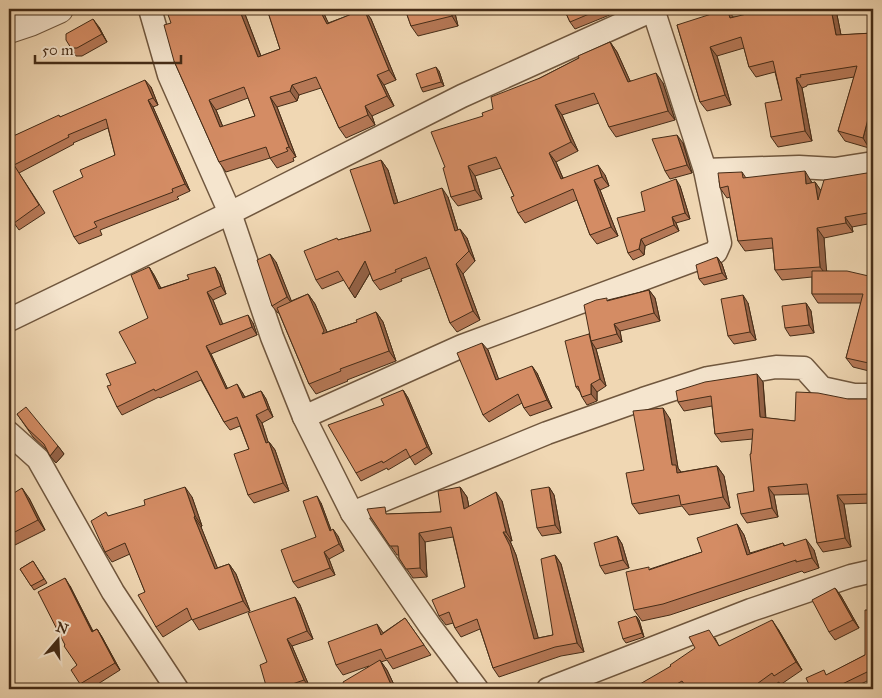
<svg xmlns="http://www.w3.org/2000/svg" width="882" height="698" font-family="'IM FELL Great Primer',serif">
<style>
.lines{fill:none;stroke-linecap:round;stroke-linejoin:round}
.minor-casing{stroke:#70573e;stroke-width:25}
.tertiary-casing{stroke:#70573e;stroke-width:30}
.minor{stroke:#f5e5ce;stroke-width:22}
.tertiary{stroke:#f5e5ce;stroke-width:28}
.wall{fill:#b67856;stroke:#452c17;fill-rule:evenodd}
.shaded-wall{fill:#946246;stroke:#452c17}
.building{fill:#d48c64;stroke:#452c17;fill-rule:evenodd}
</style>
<rect width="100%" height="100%" fill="#f0d7b3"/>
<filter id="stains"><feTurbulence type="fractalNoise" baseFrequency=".004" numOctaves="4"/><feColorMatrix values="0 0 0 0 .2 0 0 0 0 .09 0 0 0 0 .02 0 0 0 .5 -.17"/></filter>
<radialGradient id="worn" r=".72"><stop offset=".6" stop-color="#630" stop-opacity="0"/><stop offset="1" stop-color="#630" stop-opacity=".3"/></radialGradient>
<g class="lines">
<g class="minor-casing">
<g id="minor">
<path d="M 150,9 L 169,75 L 230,213 L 272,337 L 304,417 L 352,513 L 430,626 L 477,689"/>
<path d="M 705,170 L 799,167 L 835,169 L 873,163"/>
<path d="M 9,320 L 230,213 L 462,96 L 655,9"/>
<path d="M 304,417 L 462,346 L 716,252 L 720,243 L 705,170 L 653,9"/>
<path d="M 9,433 L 38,459 L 113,592 L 177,689"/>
<path d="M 352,513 L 547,433 L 643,399 L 708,378 L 776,367 L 804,368 L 822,388 L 854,395 L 873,395"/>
<path d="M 548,689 L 751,610 L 851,576 L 873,571"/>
</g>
</g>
<g class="tertiary-casing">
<path id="tertiary" d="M 9,29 L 30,22 L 59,9"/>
</g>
<use href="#minor" class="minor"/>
<use href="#tertiary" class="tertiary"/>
</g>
<g class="wall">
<path d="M 243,9 L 261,56 L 280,49 L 267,9 L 322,9 L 328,23 L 355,13 L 352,9 L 371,9 L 365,11 L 371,19 L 396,80 L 384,85 L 394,106 L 372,116 L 375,125 L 346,138 L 339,128 L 321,88 L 299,95 L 297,101 L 277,107 L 296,157 L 293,158 L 294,161 L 277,168 L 270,158 L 226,172 L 219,162 L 174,61 ZM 248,98 L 255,116 L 223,127 L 216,110 Z"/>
<path d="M 405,9 L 454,9 L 458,26 L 418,36 L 411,26 Z"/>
<path d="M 564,9 L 616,9 L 617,12 L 575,29 L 570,22 Z"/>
<path d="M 847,9 L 869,9 L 850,13 Z"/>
<path d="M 790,13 L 837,15 L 841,35 L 873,33 L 873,134 L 869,148 L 845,141 L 838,131 L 854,77 L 807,85 L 807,86 L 802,88 L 812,141 L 778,147 L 771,137 L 782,100 L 775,72 L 756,77 L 749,67 L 744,48 L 717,56 L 731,105 L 707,111 L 700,102 L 677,25 L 733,17 Z"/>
<path d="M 99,27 L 107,42 L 82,56 L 76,56 L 71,48 Z"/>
<path d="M 610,42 L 617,52 L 630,81 L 663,83 L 675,120 L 616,137 L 609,127 L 599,103 L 562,115 L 578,151 L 556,162 L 563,178 L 605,175 L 609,186 L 600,190 L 618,236 L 597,244 L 590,235 L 577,200 L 525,223 L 518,213 L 514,196 L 501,168 L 475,176 L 482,199 L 458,206 L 451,197 L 445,167 L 483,116 L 540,78 Z"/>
<path d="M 439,71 L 444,86 L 423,92 L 421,88 Z"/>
<path d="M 151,87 L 158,105 L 153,107 L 190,191 L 177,197 L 179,199 L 100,230 L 102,235 L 79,244 L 74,237 L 83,177 L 115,155 L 108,128 L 73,143 L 74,144 L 19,173 L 45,213 L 19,230 L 14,223 L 9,138 L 60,117 Z"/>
<path d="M 683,143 L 692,173 L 670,179 L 665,171 Z"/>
<path d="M 381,160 L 388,170 L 398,203 L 448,197 L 458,230 L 467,238 L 475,261 L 463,274 L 480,320 L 457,332 L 450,323 L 430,268 L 401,279 L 402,281 L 380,290 L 373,281 L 370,273 L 355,298 L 344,280 L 322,289 L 316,280 L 338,240 L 371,231 Z"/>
<path d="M 742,172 L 746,178 L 811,181 L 812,183 L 815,182 L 821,191 L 873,172 L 873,223 L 852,227 L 853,232 L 824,238 L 826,271 L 873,277 L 873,372 L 853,367 L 846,358 L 861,303 L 818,303 L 812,294 L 812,277 L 782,280 L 775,270 L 773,248 L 745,251 L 738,241 L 730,197 L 727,198 L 720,188 Z"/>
<path d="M 680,186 L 690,219 L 676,223 L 679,231 L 645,246 L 644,255 L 633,260 L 628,253 L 645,211 Z"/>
<path d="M 717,257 L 722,264 L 727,279 L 704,285 L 699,279 Z"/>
<path d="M 276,262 L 291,301 L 308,294 L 315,304 L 327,332 L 357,322 L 376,312 L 383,322 L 396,361 L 347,380 L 348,381 L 316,394 L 309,384 L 279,313 L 278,313 L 272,306 Z"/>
<path d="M 149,267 L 154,275 L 161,288 L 189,279 L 215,267 L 220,275 L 226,294 L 213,300 L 222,324 L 253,323 L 257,335 L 211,354 L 227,388 L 242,392 L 245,397 L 261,391 L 266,399 L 273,417 L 262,423 L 268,442 L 269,442 L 275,450 L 289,491 L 254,503 L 248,495 L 249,449 L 240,426 L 230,430 L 224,422 L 201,380 L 160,398 L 159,397 L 122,415 L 117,407 L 111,385 L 136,363 L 148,318 Z"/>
<path d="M 649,290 L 655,298 L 660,321 L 620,331 L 622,342 L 596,349 L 606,386 L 597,392 L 597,401 L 587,405 L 582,397 L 580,392 L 576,387 L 589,334 L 608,300 Z"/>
<path d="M 748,303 L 756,340 L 734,344 L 728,336 Z"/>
<path d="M 806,303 L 811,311 L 814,333 L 790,336 L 785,328 Z"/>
<path d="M 488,350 L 498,379 L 537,373 L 552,408 L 530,416 L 524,408 L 522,403 L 489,422 L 483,415 Z"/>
<path d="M 763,382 L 766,418 L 795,421 L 848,399 L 867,399 L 873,397 L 873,503 L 844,504 L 851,547 L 823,552 L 817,543 L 809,494 L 774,495 L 778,517 L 747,523 L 741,514 L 754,491 L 751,454 L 753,439 L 721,442 L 715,434 L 712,406 L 684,411 L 678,402 Z"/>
<path d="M 403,390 L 408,398 L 432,454 L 415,465 L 410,457 L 388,470 L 387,468 L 361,481 L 356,473 L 384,405 Z"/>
<path d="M 17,414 L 58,446 L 64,454 L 56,463 L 47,450 L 33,437 Z"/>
<path d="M 670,419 L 678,468 L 681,472 L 717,466 L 724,476 L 730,508 L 689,515 L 682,506 L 639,514 L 632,504 L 644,470 Z"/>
<path d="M 460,487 L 467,497 L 469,507 L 502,501 L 512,541 L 510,541 L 516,555 L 538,638 L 553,635 L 555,555 L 561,564 L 584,652 L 561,656 L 499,677 L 493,668 L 480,629 L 461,637 L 455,628 L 453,623 L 446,625 L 439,616 L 465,587 L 453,537 L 425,542 L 427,577 L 413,578 L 399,558 L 399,555 L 397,555 L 370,516 L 389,514 L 441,512 Z"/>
<path d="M 549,487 L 554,495 L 561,533 L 542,536 L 537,528 Z"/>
<path d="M 9,496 L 29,498 L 45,530 L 9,548 Z"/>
<path d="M 192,497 L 202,526 L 201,527 L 217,568 L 229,564 L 236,574 L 250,611 L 199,630 L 192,619 L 163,637 L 156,627 L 145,592 L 130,554 L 112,562 L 105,552 L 109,516 Z"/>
<path d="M 321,503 L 331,530 L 338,536 L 344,551 L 329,559 L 335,575 L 298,588 L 293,582 L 316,537 Z"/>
<path d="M 737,524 L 744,535 L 750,553 L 783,543 L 785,546 L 814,550 L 819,568 L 804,573 L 802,571 L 670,615 L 642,621 L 634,610 L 650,569 L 702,552 Z"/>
<path d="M 617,536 L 622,544 L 629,568 L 605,574 L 600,566 Z"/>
<path d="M 33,561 L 47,583 L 34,590 L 20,569 Z"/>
<path d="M 70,586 L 93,631 L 97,629 L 102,637 L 120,670 L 90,689 L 83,689 L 80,684 L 77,665 L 65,645 Z"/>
<path d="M 835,588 L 841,596 L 859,628 L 835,640 L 829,632 Z"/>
<path d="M 295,597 L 300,605 L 313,639 L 292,646 L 310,688 L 305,689 L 267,689 L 267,662 Z"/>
<path d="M 636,616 L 639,620 L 644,637 L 626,643 L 623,639 Z"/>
<path d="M 405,618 L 431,655 L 393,669 L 387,660 L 381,662 L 387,670 L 396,689 L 345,689 L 369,666 L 343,675 L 336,665 Z"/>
<path d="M 778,629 L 802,670 L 780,685 L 779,682 L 768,689 L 644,689 L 671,666 L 715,638 L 719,646 Z"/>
<path d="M 865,655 L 871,679 L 851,689 L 811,689 L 827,675 Z"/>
<path d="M 9,665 L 13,673 L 9,675 Z"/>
</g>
<g class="shaded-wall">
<path d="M 239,9 L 243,9 L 265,67 L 258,57 Z"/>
<path d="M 319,9 L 322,9 L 326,18 L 334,34 L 327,24 Z"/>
<path d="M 364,9 L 371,19 L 396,80 L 389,70 Z"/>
<path d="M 450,9 L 454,9 L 458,26 L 452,16 Z"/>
<path d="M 727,9 L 734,18 L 730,18 Z"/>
<path d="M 785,9 L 790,9 L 792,23 L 786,14 Z"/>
<path d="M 831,9 L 833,9 L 837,15 L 843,45 L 836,35 Z"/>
<path d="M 93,19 L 99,27 L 107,42 L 102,34 Z"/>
<path d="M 610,42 L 617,52 L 635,92 L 628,82 Z"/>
<path d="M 710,47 L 717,56 L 731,105 L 725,95 Z"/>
<path d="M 436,67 L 439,71 L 444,86 L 441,82 Z"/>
<path d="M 656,73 L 663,83 L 675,120 L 668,111 Z"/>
<path d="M 377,75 L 384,85 L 394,106 L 387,96 Z"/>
<path d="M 796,78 L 802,88 L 812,141 L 805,131 Z"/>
<path d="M 145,80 L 151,87 L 158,105 L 153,98 Z"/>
<path d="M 292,85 L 299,95 L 297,101 L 290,91 Z"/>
<path d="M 270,97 L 277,107 L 296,157 L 289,147 Z"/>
<path d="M 148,100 L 153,107 L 190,191 L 185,184 Z"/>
<path d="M 209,100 L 216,110 L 227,137 L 220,127 Z"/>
<path d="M 555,105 L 562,115 L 578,151 L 571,142 Z"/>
<path d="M 365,106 L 372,116 L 375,125 L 368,115 Z"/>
<path d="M 868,119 L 873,127 L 873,134 L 869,148 L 863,138 Z"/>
<path d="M 677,135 L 683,143 L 692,173 L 687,165 Z"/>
<path d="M 549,153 L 556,162 L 567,188 L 561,179 Z"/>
<path d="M 381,160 L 388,170 L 401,213 L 394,204 Z"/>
<path d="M 598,165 L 605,175 L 609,186 L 602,177 Z"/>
<path d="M 468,166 L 475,176 L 482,199 L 475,190 Z"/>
<path d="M 805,171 L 811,181 L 813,193 L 806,184 Z"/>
<path d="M 676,179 L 680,186 L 690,219 L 685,213 Z"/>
<path d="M 594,180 L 600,190 L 618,236 L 611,227 Z"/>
<path d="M 815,182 L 822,192 L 818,200 Z"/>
<path d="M 442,188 L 448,197 L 461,240 L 455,231 Z"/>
<path d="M 672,217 L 676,223 L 679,231 L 674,225 Z"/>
<path d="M 845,217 L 852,227 L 853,232 L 846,223 Z"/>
<path d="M 817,228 L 824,238 L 827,276 L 820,267 Z"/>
<path d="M 460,229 L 467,238 L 475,261 L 469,251 Z"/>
<path d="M 641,239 L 645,246 L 644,255 L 639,249 Z"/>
<path d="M 270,254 L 276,262 L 293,305 L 287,297 Z"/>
<path d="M 717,257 L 722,264 L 727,279 L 722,273 Z"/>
<path d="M 365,261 L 371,271 L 355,298 L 349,289 Z"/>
<path d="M 456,264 L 463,274 L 480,320 L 473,311 Z"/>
<path d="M 149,267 L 154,275 L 165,297 L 159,289 Z"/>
<path d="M 215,267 L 220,275 L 226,294 L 221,286 Z"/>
<path d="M 649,290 L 655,298 L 660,321 L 654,313 Z"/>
<path d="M 207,292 L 213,300 L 226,332 L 220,325 Z"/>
<path d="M 308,294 L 315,304 L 331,341 L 322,334 Z"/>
<path d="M 743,295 L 748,303 L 756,340 L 750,332 Z"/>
<path d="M 806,303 L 811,311 L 814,333 L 809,325 Z"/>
<path d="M 376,312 L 383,322 L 396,361 L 389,351 Z"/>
<path d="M 248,315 L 253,323 L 257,335 L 252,327 Z"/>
<path d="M 614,324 L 620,331 L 622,342 L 617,334 Z"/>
<path d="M 591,341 L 596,349 L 606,386 L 600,379 Z"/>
<path d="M 482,343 L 488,350 L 502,388 L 496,380 Z"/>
<path d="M 206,346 L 211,354 L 231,396 L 226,389 Z"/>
<path d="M 532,366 L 537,373 L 552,408 L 547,400 Z"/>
<path d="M 757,374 L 763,382 L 766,426 L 760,417 Z"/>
<path d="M 237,384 L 242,392 L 249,406 L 243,398 Z"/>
<path d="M 591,384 L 597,392 L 597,401 L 591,394 Z"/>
<path d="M 403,390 L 408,398 L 432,454 L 427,447 Z"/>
<path d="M 261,391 L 266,399 L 273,417 L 268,409 Z"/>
<path d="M 663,408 L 670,419 L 678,468 L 683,475 L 684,484 L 672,465 Z"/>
<path d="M 256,415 L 262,423 L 271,451 L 266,443 Z"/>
<path d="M 269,442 L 275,450 L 289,491 L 283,483 Z"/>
<path d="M 58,446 L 64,454 L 56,463 L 50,456 Z"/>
<path d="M 717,466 L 724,476 L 730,508 L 723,497 Z"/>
<path d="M 185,487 L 192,497 L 202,526 L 195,516 Z"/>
<path d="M 460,487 L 467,497 L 471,518 L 464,509 Z"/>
<path d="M 549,487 L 554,495 L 561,533 L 555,525 Z"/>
<path d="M 768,487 L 774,495 L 778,517 L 772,508 Z"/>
<path d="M 22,488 L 29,498 L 45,530 L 38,520 Z"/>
<path d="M 496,492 L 502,501 L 512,541 L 506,532 Z"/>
<path d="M 837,495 L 844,504 L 851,547 L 845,538 Z"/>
<path d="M 317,496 L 321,503 L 334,538 L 330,531 Z"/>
<path d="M 194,517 L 201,527 L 222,579 L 215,569 Z"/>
<path d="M 737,524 L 744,535 L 754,565 L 747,555 Z"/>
<path d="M 333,529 L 338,536 L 344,551 L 339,544 Z"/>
<path d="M 503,532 L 510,541 L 516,555 L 541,648 L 534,639 Z"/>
<path d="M 419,533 L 425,542 L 427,577 L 420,568 Z"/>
<path d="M 617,536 L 622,544 L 629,568 L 623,560 Z"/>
<path d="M 806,539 L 814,550 L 819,568 L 812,558 Z"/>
<path d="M 324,552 L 329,559 L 335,575 L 330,568 Z"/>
<path d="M 555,555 L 561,564 L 584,652 L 577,643 Z"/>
<path d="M 229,564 L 236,574 L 250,611 L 243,601 Z"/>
<path d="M 65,578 L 70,586 L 97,640 L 92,632 Z"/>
<path d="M 835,588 L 841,596 L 859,628 L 853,620 Z"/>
<path d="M 295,597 L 300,605 L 313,639 L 307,631 Z"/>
<path d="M 636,616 L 639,620 L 644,637 L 642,633 Z"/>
<path d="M 772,620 L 778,629 L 802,670 L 796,662 Z"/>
<path d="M 377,624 L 384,634 L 381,635 Z"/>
<path d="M 97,629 L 102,637 L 120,670 L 115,663 Z"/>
<path d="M 287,639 L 292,646 L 310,688 L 304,680 Z"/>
<path d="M 380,660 L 387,670 L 396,689 L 393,689 Z"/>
</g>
<g class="building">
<path d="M 166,9 L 239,9 L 258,57 L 280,49 L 267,9 L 319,9 L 327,24 L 364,9 L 389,70 L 377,75 L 387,96 L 365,106 L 368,115 L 339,128 L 316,77 L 292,85 L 290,91 L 270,97 L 289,147 L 286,148 L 288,151 L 270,158 L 266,147 L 219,162 L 174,61 L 164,25 L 171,23 ZM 244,87 L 255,116 L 220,127 L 209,100 Z"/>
<path d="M 405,9 L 450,9 L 452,16 L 411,26 Z"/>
<path d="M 564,9 L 601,9 L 570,22 Z"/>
<path d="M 727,9 L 730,18 L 763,10 L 763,9 L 785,9 L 786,14 L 813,9 L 831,9 L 836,35 L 873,33 L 873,121 L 868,119 L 863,138 L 838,131 L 857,66 L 800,75 L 801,77 L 796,78 L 805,131 L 771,137 L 765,103 L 782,100 L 773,61 L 749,67 L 741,37 L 710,47 L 725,95 L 700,102 L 677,25 Z"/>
<path d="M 93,19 L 102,34 L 77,48 L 71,48 L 66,40 L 66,34 Z"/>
<path d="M 610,42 L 628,82 L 656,73 L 668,111 L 609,127 L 594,93 L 555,105 L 571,142 L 549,153 L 561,179 L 598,165 L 602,177 L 594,180 L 611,227 L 590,235 L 573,189 L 518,213 L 511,197 L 514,196 L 496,157 L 468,166 L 475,190 L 451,197 L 443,168 L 445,167 L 431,132 L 483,116 L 482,113 L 493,109 L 491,97 L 540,78 L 579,58 L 578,56 Z"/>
<path d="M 436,67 L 441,82 L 421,88 L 416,74 Z"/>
<path d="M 145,80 L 153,98 L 148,100 L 185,184 L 172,189 L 173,192 L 94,222 L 97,227 L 74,237 L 53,191 L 83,177 L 80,170 L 115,155 L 106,119 L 68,135 L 69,137 L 14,165 L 39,205 L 14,223 L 9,215 L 9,138 L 59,115 L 60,117 Z"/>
<path d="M 677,135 L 687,165 L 665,171 L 652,139 Z"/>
<path d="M 381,160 L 394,204 L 442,188 L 455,231 L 460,229 L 469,251 L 456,264 L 473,311 L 450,323 L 426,257 L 395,270 L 396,272 L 373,281 L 365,261 L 349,289 L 338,271 L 316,280 L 304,251 L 337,238 L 338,240 L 371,231 L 350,170 Z"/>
<path d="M 805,171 L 806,184 L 815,182 L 818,200 L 824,180 L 873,172 L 873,212 L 845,217 L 846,223 L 817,228 L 820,267 L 775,270 L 772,238 L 738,241 L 728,186 L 720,188 L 718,173 L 742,172 L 743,178 Z"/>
<path d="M 676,179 L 685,213 L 672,217 L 674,225 L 641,239 L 639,249 L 628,253 L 617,218 L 645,211 L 641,192 Z"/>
<path d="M 270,254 L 287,297 L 272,306 L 257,260 Z"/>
<path d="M 717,257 L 722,273 L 699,279 L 696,265 Z"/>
<path d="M 149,267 L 159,289 L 189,279 L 187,275 L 215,267 L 221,286 L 207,292 L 220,325 L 248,315 L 252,327 L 206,346 L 226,389 L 237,384 L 243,398 L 261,391 L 268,409 L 256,415 L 266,443 L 269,442 L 283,483 L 248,495 L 234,454 L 249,449 L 237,417 L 224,422 L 197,371 L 155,391 L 154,389 L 117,407 L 107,386 L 111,385 L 106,374 L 136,363 L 119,332 L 148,318 L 131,275 Z"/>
<path d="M 812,271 L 847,271 L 873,277 L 873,364 L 846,358 L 863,294 L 812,294 Z"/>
<path d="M 649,290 L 654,313 L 614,324 L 617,334 L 591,341 L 584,305 L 596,300 L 607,298 L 607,301 Z"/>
<path d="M 308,294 L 324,331 L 322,334 L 357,322 L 356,320 L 376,312 L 389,351 L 340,369 L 341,371 L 309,384 L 277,308 Z"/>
<path d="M 743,295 L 750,332 L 728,336 L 721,299 Z"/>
<path d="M 806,303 L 809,325 L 785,328 L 782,306 Z"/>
<path d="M 589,334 L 600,379 L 591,384 L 591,394 L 582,397 L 578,386 L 576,387 L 565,341 Z"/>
<path d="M 482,343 L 496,380 L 532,366 L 547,400 L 524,408 L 518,394 L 483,415 L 457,353 Z"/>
<path d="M 757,374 L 760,417 L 795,421 L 796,392 L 818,393 L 848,399 L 867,399 L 873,397 L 873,491 L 871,491 L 871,494 L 837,495 L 845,538 L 817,543 L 807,484 L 768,487 L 772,508 L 741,514 L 737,494 L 754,491 L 750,454 L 751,454 L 753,429 L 715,434 L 711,396 L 678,402 L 676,391 L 705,382 Z"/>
<path d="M 403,390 L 427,447 L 410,457 L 406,449 L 383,463 L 382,461 L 356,473 L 328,425 L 384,405 L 381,399 Z"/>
<path d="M 26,407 L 58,446 L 50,456 L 44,444 L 28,429 L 17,414 Z"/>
<path d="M 663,408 L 672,465 L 676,465 L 677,473 L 717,466 L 723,497 L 681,505 L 679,495 L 632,504 L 626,473 L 644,470 L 633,411 Z"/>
<path d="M 185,487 L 195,516 L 194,517 L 215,569 L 229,564 L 243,601 L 192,620 L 187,608 L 156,627 L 138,595 L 145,592 L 125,543 L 105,552 L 91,521 L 106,512 L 108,516 L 145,505 L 144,500 Z"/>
<path d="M 460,487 L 464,509 L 496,492 L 506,532 L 503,532 L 510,546 L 534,639 L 553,635 L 541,559 L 555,555 L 577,643 L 555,647 L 493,668 L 477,619 L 455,628 L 449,612 L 439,616 L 432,600 L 465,587 L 451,527 L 419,533 L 420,568 L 406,569 L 399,558 L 398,546 L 390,546 L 370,516 L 367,509 L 385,507 L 386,514 L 441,512 L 438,491 Z"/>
<path d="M 549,487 L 555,525 L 537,528 L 531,490 Z"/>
<path d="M 22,488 L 38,520 L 9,535 L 9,496 Z"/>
<path d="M 317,496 L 330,531 L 333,529 L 339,544 L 324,552 L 330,568 L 293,582 L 281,550 L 316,537 L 303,501 Z"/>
<path d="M 737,524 L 747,555 L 783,543 L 784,546 L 806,539 L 812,558 L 796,562 L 796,560 L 663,604 L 634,610 L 626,572 L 649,567 L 649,570 L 702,552 L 697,538 Z"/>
<path d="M 617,536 L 623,560 L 600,566 L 594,543 Z"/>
<path d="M 33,561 L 44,579 L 31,586 L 20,569 Z"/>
<path d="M 65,578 L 92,632 L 97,629 L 115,663 L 80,684 L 71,670 L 77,665 L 64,646 L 65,645 L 38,592 Z"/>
<path d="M 835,588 L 853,620 L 829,632 L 812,600 Z"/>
<path d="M 295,597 L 307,631 L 287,639 L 304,680 L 278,689 L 267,689 L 260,665 L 267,662 L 248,613 Z"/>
<path d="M 865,610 L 873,610 L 873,684 L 867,672 L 832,689 L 811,689 L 806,678 L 824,670 L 826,675 L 865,655 Z"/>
<path d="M 636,616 L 642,633 L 623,639 L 618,622 Z"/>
<path d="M 405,618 L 424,645 L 386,659 L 381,649 L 336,665 L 328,642 L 377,624 L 381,635 Z"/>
<path d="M 772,620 L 796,662 L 774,676 L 772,673 L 750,689 L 688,689 L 682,681 L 668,689 L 644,689 L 640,684 L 671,666 L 670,665 L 695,648 L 689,637 L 709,630 L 719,646 Z"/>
<path d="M 380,660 L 393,689 L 345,689 L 343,682 Z"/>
</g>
<rect width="882" height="698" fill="none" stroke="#f0d7b3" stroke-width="30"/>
<rect x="10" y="10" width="862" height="678" fill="none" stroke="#452c17" stroke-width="2.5"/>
<rect x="15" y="15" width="852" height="668" fill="none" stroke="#452c17"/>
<g transform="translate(58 640) rotate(19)" stroke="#f5e5ce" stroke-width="4" paint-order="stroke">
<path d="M0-4L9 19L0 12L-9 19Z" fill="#452c17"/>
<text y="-8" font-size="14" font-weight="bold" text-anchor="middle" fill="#452c17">N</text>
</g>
<path d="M35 55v8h146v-8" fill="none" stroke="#452c17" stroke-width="2.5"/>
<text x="42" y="55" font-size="15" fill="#452c17" stroke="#f5e5ce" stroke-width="4" paint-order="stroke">50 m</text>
<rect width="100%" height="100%" filter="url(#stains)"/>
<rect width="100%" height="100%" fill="url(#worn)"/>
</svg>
